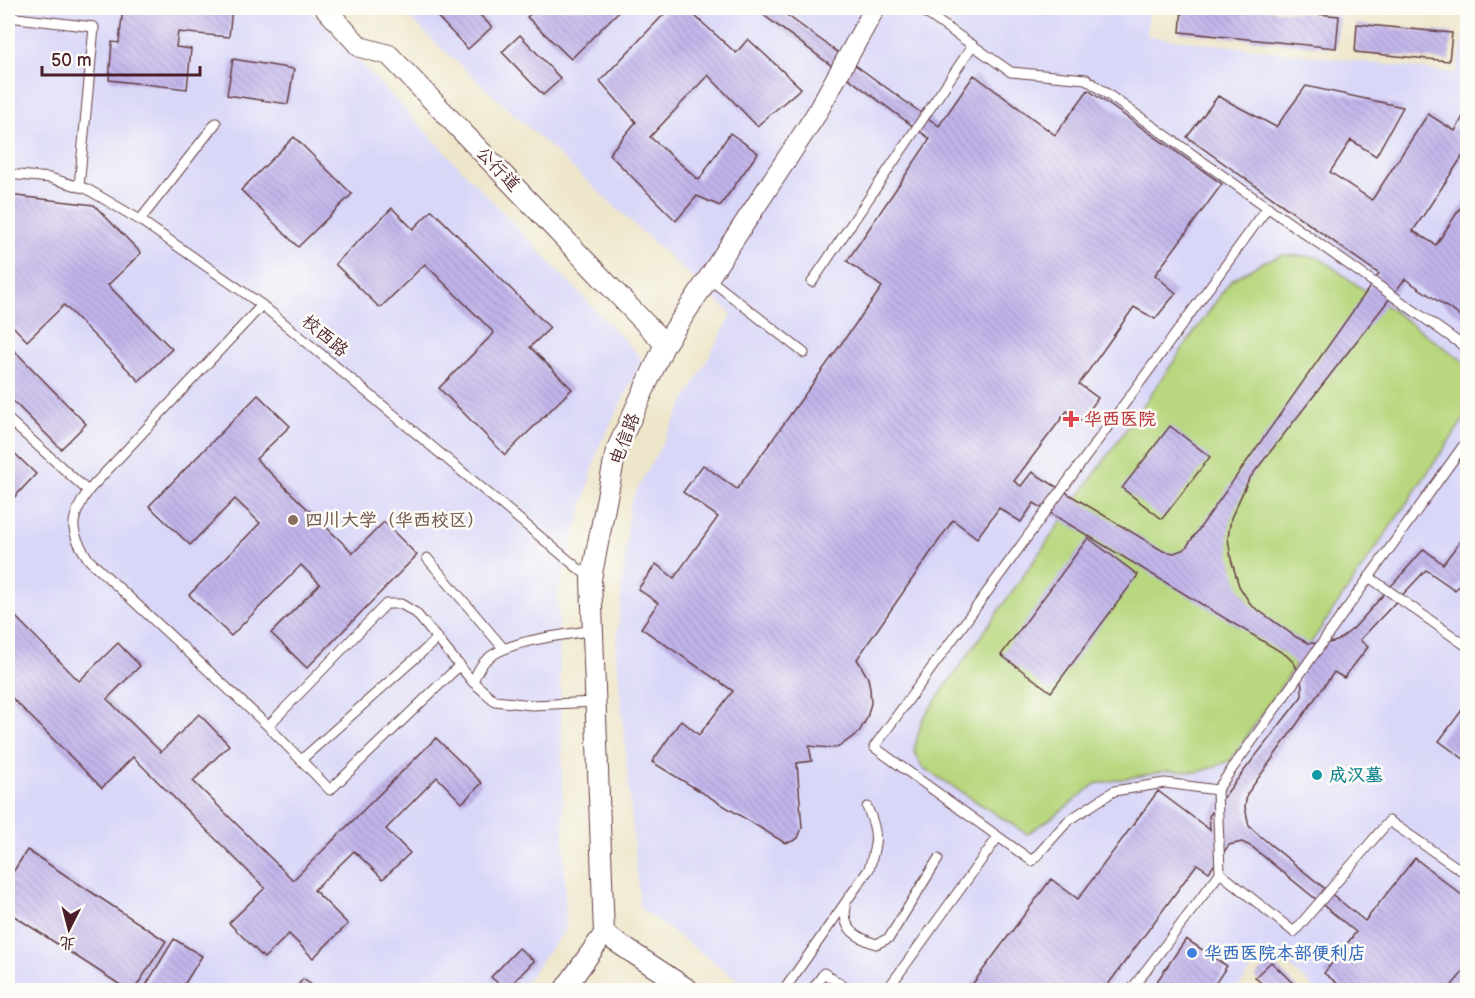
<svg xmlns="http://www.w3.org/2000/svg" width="1475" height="998" font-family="'Balsamiq Sans','LXGW WenKai TC',sans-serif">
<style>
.built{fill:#d9d7f8}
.green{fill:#b8d77e;stroke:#817b54;stroke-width:1.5}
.building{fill:url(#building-back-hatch)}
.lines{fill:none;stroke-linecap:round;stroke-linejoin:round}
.service-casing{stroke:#633d43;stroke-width:11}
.minor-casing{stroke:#633d43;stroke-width:22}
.service{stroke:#fff;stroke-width:9}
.minor{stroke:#fff;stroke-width:20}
.health-dot{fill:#e0444e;stroke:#fdfcf7;stroke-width:2}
.education-dot{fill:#8d6e63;stroke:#fdfcf7;stroke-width:2}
.culture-dot{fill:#0f9aa8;stroke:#fdfcf7;stroke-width:2}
.shop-dot{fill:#3f7fe0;stroke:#fdfcf7;stroke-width:2}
.labels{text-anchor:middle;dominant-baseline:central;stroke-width:5;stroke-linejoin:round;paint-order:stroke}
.street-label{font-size:18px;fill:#4a1f2b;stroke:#fdfcf7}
.health-label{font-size:18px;font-weight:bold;fill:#be3a42;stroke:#fdfcf7;text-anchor:start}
.education-label{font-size:18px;font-weight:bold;fill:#785e54;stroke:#fdfcf7;text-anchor:start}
.culture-label{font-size:18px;font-weight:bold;fill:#0d838f;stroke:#fdfcf7;text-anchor:start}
.shop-label{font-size:18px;font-weight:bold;fill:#366cbe;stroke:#fdfcf7;text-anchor:start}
</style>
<defs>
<pattern id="building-back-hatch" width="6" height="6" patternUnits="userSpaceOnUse" patternTransform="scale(1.5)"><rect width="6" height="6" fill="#c1b4ea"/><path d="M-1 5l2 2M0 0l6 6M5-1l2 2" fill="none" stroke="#a79ac9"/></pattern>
</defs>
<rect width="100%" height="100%" fill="#fdfcf7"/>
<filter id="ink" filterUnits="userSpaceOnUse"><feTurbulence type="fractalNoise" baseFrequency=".0167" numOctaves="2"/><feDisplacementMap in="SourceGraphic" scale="12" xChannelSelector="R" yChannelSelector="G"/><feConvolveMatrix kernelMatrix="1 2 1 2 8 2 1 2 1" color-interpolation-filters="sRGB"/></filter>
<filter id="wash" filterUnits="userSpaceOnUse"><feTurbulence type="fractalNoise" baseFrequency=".008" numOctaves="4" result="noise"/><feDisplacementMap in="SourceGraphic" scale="24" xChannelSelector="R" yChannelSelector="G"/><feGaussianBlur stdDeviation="1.35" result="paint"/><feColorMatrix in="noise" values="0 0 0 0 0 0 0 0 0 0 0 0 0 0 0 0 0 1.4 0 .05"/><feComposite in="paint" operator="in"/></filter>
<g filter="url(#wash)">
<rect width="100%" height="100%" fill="#eee6ca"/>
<g class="built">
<path d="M 8,8 L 308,8 L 643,360 L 599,447 L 558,593 L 566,929 L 519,990 L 8,990 Z"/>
<path d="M 398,8 L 1149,8 L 1147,36 L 1456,73 L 1465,32 L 1467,32 L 1468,985 L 1463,990 L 1316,990 L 1269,948 L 1236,990 L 752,990 L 640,908 L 616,648 L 630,503 L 732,314 Z"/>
</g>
<path class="green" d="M 1283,255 L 1318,257 L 1467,364 L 1467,415 L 1230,761 L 1199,772 L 1166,771 L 1095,784 L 1056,815 L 1027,834 L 922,767 L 914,750 L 922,720 L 1231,280 L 1263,262 Z"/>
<g id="blocks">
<g class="building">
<path d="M 123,8 L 232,8 L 229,37 L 178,32 L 176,47 L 191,49 L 187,89 L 109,80 L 112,42 L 119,43 Z"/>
<path d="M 429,8 L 473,8 L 492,27 L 468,49 Z"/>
<path d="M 537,8 L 622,8 L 571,59 L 527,17 Z"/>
<path d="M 670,8 L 686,8 L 736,53 L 748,39 L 801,88 L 757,126 L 708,75 L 650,137 L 699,180 L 730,133 L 758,153 L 720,206 L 697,196 L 676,221 L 609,154 L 636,122 L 600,81 Z"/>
<path d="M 754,8 L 777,8 L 939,126 L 974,75 L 1055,135 L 1088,90 L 1222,184 L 1155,275 L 1176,293 L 1155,319 L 1134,307 L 1079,384 L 1098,398 L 1082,421 L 1067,411 L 1014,481 L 1021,486 L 1032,472 L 1163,551 L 1174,553 L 1185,549 L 1379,274 L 1187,137 L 1218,96 L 1276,127 L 1306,86 L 1403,107 L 1376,156 L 1351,140 L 1330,172 L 1372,200 L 1428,114 L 1455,131 L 1465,113 L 1468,115 L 1468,148 L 1413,231 L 1436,245 L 1468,196 L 1468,321 L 1405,279 L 1249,479 L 1231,518 L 1228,538 L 1231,559 L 1239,586 L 1251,605 L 1296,637 L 1308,643 L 1325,644 L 1337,641 L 1354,628 L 1424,549 L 1443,564 L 1468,531 L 1468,583 L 1462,580 L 1455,590 L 1426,570 L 1360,640 L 1368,647 L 1344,678 L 1334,672 L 1247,794 L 1245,807 L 1249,826 L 1260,836 L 1365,921 L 1415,858 L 1468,900 L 1468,966 L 1448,990 L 1346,990 L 1324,973 L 1356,932 L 1252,847 L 1242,842 L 1229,845 L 1209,872 L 1197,864 L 1104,990 L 968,990 L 1051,879 L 1078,899 L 1158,791 L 1210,830 L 1209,816 L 1302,696 L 1302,686 L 1298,671 L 1294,663 L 1286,655 L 1034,503 L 1021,522 L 999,508 L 977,538 L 953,520 L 857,659 L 868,678 L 870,688 L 871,703 L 867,718 L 859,732 L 840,746 L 830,748 L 809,746 L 812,761 L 797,763 L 802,828 L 798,838 L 793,841 L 785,843 L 652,762 L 681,720 L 699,735 L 733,691 L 641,628 L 658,603 L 638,589 L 656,564 L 674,578 L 718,517 L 683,492 L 703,465 L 737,489 L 882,287 L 847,261 L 930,139 Z"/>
<path d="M 787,8 L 830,8 L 828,11 L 792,11 Z"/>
<path d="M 1182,8 L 1250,8 L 1339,16 L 1336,48 L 1180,32 Z"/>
<path d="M 1433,8 L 1457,8 L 1456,12 L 1432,9 Z"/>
<path d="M 1357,24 L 1452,33 L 1449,61 L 1355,52 Z"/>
<path d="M 520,35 L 561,79 L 543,95 L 502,52 Z"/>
<path d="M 233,59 L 294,69 L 288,104 L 227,95 Z"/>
<path d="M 294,137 L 352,194 L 298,247 L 241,190 Z"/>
<path d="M 8,195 L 94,205 L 141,253 L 108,285 L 172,349 L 139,381 L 64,305 L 27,341 L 8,321 Z"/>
<path d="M 392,208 L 413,229 L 432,210 L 550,328 L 530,347 L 572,389 L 505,455 L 439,388 L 494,333 L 425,264 L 380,308 L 335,264 Z"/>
<path d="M 8,344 L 86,424 L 61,449 L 8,396 Z"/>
<path d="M 258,395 L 290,426 L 256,459 L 353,553 L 384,522 L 417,555 L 307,668 L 271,633 L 320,584 L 301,565 L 231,636 L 189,595 L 260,523 L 235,499 L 190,545 L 149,506 Z"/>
<path d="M 1170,426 L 1210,457 L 1162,519 L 1122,488 Z"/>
<path d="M 8,447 L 36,474 L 8,504 Z"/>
<path d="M 1088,538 L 1138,575 L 1051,692 L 1001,655 Z"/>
<path d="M 8,609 L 79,681 L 118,643 L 140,666 L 107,699 L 161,752 L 199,714 L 229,745 L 193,781 L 293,880 L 436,738 L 482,783 L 462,803 L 437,777 L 386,829 L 410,853 L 383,879 L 354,851 L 314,890 L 348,924 L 313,958 L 289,934 L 264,958 L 229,923 L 265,888 L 133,757 L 102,788 L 8,694 Z"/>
<path d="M 1468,702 L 1468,762 L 1439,741 Z"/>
<path d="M 27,850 L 166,941 L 134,990 L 128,990 L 8,912 L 8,880 Z"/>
<path d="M 174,939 L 202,956 L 181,990 L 143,990 Z"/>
<path d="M 1186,939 L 1227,966 L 1211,990 L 1151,990 Z"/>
<path d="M 519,948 L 534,961 L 506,990 L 491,977 Z"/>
<path d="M 1271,962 L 1300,990 L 1268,990 L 1255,977 Z"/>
<path d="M 303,979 L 319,990 L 294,990 Z"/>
</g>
</g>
</g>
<g filter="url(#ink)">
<use href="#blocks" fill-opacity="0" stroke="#633d43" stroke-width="1.5"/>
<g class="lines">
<g class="service-casing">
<g id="service">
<path d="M 919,8 L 1011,72 L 1086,79 L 1468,349"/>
<path d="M 8,17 L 94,27 L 79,187"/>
<path d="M 8,174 L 50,178 L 87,189 L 140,220 L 262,305 L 591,579"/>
<path d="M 140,220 L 216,123"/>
<path d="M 708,278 L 804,353"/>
<path d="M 812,282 L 973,45"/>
<path d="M 262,305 L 88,491 C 69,521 69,531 89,560 L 268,726 L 330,790 L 460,665"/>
<path d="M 8,419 L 88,491"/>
<path d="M 427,558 L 504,649"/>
<path d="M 1369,577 L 1468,647"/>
<path d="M 593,630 C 563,636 506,639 484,662 C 479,668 476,674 473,682 L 495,701 L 532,705 L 595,702"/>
<path d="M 268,726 L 386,604 L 401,604 L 416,613 L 473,682"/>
<path d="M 301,760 L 438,638"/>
<path d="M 1217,790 L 1165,783 L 1114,791 L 1068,821 L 1032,861 L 874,747 L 1268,207"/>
<path d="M 1220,873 L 1294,932 L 1389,821 L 1468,875"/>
<path d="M 846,907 C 841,929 858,938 876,944 L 889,938 L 938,859"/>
<path d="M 784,990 L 869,869 C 877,842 879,833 867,807"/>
<path d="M 812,990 L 824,973 L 849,990"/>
<path d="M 887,990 L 998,837"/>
<path d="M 1131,990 L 1220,873 L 1217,790 L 1468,439"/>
</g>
</g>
<g class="minor-casing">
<g id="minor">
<path d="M 325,8 L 360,47 L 389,55 L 665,344"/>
<path d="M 604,934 L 591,579 L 616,451 L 665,344 L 815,116 L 875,8"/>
<path d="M 604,934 L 689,990"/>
<path d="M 564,990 L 604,934"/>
</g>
</g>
<use href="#service" class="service"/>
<use href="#minor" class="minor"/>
</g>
</g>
<path class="health-dot" d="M1068 410h6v6h6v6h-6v6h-6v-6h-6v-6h6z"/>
<circle class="education-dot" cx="293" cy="520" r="6"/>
<circle class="culture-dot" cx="1317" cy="775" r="6"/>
<circle class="shop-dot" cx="1192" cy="953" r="6"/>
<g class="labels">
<g class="street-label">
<text transform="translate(498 169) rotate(46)">公行道</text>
<text transform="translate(325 336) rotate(40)">校西路</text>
<text transform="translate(625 439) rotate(-69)">电信路</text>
</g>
<g class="health-label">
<text x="1084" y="419">华西医院</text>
</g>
<g class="education-label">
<text x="305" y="520">四川大学（华西校区）</text>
</g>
<g class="culture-label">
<text x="1329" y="775">成汉墓</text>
</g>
<g class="shop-label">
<text x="1204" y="953">华西医院本部便利店</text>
</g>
</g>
<rect width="1475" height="998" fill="none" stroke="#fdfcf7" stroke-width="30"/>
<g transform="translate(69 929) rotate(186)" stroke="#fdfcf7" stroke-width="4.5" paint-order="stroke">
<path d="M0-4.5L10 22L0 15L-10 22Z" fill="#4a1f2b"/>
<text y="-9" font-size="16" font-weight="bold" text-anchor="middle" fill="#4a1f2b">北</text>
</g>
<path d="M42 66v9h158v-9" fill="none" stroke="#4a1f2b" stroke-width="3"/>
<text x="51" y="66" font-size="18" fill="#4a1f2b" stroke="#fdfcf7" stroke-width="4.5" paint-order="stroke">50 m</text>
</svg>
